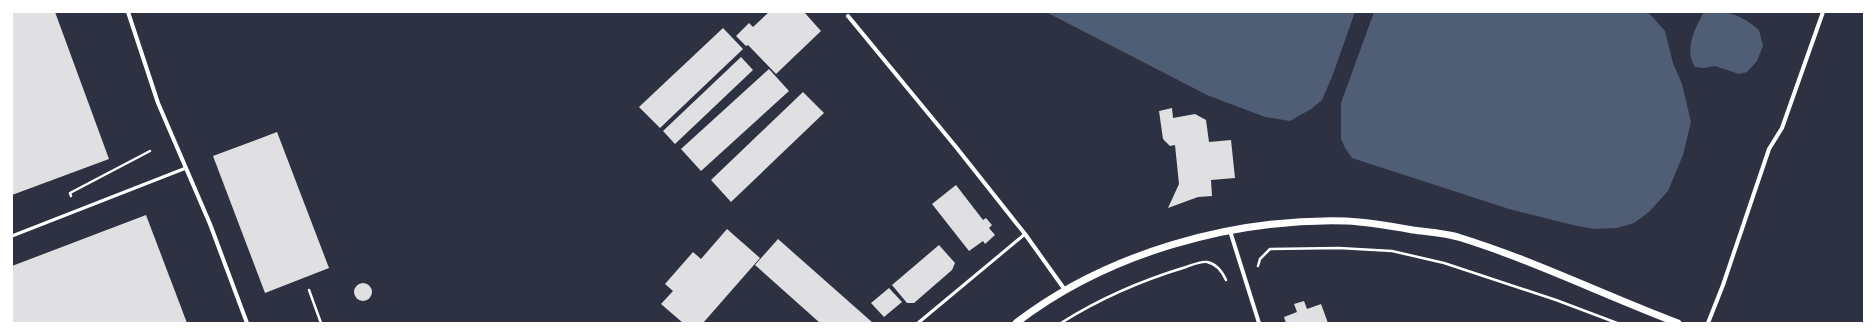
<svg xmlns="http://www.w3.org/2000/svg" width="1876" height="335" font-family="Rubik,sans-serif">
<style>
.water{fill:#4f5d75}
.building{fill:#e0e0e3}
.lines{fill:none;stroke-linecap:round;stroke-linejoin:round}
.path{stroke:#fff;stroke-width:2.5}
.service{stroke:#fff;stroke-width:3}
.minor{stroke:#fff;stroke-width:4}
.tertiary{stroke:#fff;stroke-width:7}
</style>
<rect width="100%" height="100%" fill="#2d3142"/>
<g class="water">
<path d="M 1046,12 L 1355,12 L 1332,77 L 1322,100 L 1311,109 L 1290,121 L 1265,117 L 1207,95 Z"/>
<path d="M 1374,12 L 1648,12 L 1665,31 L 1673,63 L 1682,84 L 1691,122 L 1683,155 L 1668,191 L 1649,212 L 1634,223 L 1617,228 L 1595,229 L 1577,226 L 1509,209 L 1352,158 L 1345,148 L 1341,139 L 1341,103 Z"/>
<path d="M 1704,12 C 1729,11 1740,14 1759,30 L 1763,46 L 1757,61 L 1747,72 L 1739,74 L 1715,66 L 1704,68 L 1695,67 C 1684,49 1695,28 1704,12 Z"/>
</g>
<g class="building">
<path d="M 12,12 L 55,12 L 109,159 L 12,195 Z"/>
<path d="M 769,12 L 804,12 L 821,31 L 776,74 L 748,45 L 746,46 L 736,36 L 749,23 L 753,27 Z"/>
<path d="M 723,28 L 743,49 L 660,128 L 639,107 Z"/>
<path d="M 741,57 L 753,70 L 675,144 L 663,131 Z"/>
<path d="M 769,69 L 789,91 L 701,171 L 681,149 Z"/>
<path d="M 803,92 L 824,113 L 731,202 L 711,180 Z"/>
<path d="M 1172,108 L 1173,118 L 1195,114 L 1206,120 L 1209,142 L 1231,140 L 1235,178 L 1211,180 L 1212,196 L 1198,197 L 1168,208 L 1179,184 L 1175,145 L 1170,146 L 1163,139 L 1159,111 Z"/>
<path d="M 277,132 L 329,268 L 265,293 L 213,156 Z"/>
<path d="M 956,185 L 983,220 L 986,218 L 992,225 L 989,228 L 995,235 L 985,244 L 983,241 L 969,251 L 932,204 Z"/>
<path d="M 146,215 L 187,323 L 12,323 L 12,266 Z"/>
<path d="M 727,229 L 760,258 L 703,323 L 683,323 L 661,304 L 673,291 L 665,284 L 693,252 L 701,259 Z"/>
<path d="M 778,239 L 873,323 L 820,323 L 755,265 Z"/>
<path d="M 939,245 L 955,263 L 952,270 L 914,303 L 907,303 L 892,285 Z"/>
<circle cx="363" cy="292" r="9"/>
<path d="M 889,288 L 902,302 L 884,317 L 871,303 Z"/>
<path d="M 1304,301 L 1307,309 L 1321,304 L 1328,323 L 1286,323 L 1284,317 L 1297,312 L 1294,304 Z"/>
</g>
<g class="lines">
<g class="path">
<path d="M 71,196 L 70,193 L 150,151"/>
<path d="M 1258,266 L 1260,259 L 1270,249 L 1339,248 L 1392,251 L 1444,263 L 1556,300 L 1617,323"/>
<path d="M 309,290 L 321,323"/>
<path d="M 1061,323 C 1099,299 1143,280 1186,267 C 1192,265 1201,261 1207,262 C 1217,264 1222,271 1226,280"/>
</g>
<g class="service">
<path d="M 12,236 L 186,168"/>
<path d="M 918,323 L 1025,234"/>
</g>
<g class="minor">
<path d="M 128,12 L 158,103 L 210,224 L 247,323"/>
<path d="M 848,16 L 956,147 L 1025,234 L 1065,290"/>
<path d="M 1230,231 L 1259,323"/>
<path d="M 1708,323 L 1723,285 L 1769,149 L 1782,128 L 1823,12"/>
</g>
<path class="tertiary" d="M 1016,323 C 1107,253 1232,218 1346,221 C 1368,222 1391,226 1413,230 C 1427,232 1443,233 1458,237 C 1533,260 1604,295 1678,323"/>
</g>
<rect width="1876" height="335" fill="none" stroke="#ffffff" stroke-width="26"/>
</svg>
